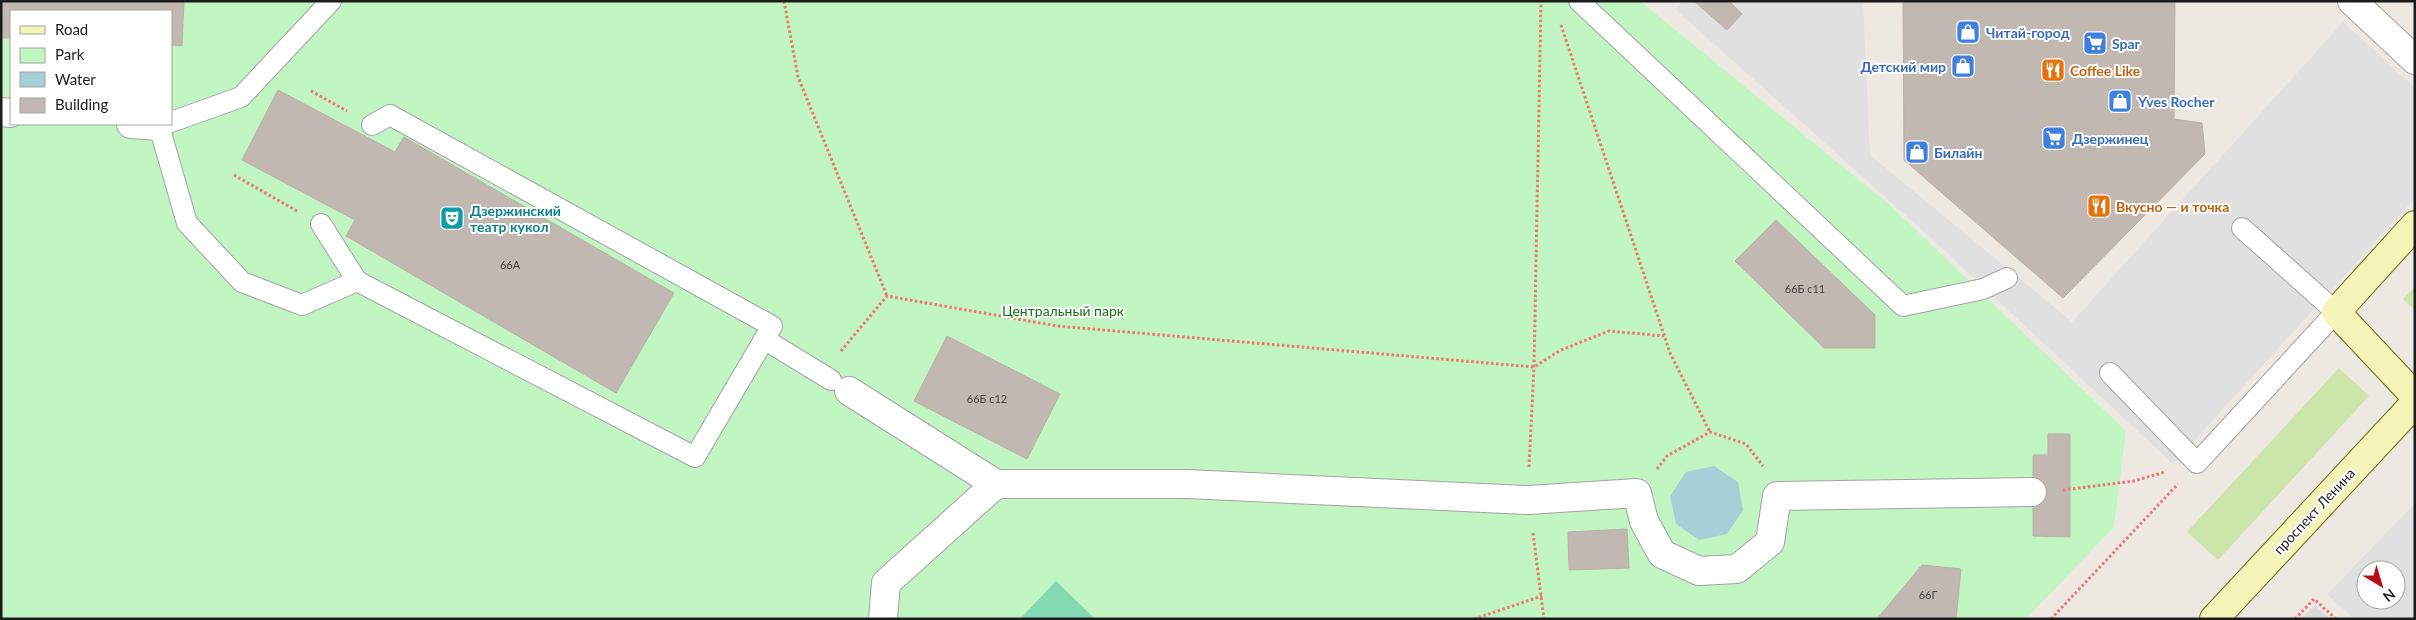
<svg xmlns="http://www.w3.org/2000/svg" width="2416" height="620" font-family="Lato,sans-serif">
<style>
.residential{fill:#dad9d9}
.grass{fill:#cbe5aa}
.park{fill:#c1f5c2;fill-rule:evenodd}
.pitch{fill:#84d8b2}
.parking{fill:#e0e0e0;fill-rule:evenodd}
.water{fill:#a5d0d8}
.building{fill:#c1b8b2;stroke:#bdafa6}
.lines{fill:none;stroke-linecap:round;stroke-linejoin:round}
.service-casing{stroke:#a3a3a3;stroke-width:22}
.pedestrian-casing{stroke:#a3a3a3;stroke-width:30}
.minor-casing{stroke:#a3a3a3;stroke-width:30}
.secondary-casing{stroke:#676b0b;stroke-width:30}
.path{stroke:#f1756f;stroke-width:3;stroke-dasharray:2.5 2.5;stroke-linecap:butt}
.service{stroke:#fff;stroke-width:20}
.pedestrian{stroke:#fff;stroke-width:28}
.minor{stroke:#fff;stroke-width:28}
.secondary{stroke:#f5f4b8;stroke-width:28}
.labels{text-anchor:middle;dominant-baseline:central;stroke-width:4;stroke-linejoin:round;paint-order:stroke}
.number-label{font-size:11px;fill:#454342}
.shop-label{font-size:14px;font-weight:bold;fill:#366cbe;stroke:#fff;text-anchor:start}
.food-label{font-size:14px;font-weight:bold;fill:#c56008;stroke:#fff;text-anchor:start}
.culture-label{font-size:14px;font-weight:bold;fill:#0d838f;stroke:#fff;text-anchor:start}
.park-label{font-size:14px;fill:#127314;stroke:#fff}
.street-label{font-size:14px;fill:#1c1c1c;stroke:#fff}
</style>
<rect width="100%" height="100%" fill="#ede9e2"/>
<path class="residential" d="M 2315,605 L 2330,619 L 2301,619 Z"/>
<g class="grass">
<path d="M 2415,287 L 2415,310 L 2403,299 Z"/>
<path d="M 2339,368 L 2369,396 L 2218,560 L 2187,532 Z"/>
</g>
<path class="park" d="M 1,1 L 1640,1 L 1892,207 L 2126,431 L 2114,527 L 2026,619 L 1,619 ZM 11,11 L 171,11 L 171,124 L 11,124 Z"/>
<path class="pitch" d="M 1056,581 L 1095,619 L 1020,619 Z"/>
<g class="parking">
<path d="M 1682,1 L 1863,1 L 1870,155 L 2072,322 L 2343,22 L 2415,88 L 2415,198 L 2173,464 L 1930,237 L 1675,9 Z"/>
<path d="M 2415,504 L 2415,619 L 2354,619 L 2327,594 ZM 2366,570 L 2396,570 L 2396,600 L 2366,600 Z"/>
</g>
<path class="water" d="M 1714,466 L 1738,482 L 1743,510 L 1727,534 L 1699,540 L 1676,524 L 1670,496 L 1686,472 Z"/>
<g class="building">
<path d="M 2,1 L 184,1 L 182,46 L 171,45 L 171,11 L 11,11 L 11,38 L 1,38 Z"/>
<path d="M 1694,1 L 1729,1 L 1742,14 L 1727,30 Z"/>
<path d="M 1903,1 L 2175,1 L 2174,119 L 2202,123 L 2205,154 L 2063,298 L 1904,160 Z"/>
<path d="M 278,90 L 395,152 L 404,137 L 674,293 L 616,393 L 346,236 L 355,220 L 242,160 Z"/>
<path d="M 1776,220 L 1875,315 L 1875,348 L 1824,348 L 1735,261 Z"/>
<path d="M 947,336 L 1060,394 L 1027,459 L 914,401 Z"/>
<path d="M 2048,434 L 2070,434 L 2070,537 L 2033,536 L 2033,455 L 2048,455 Z"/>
<path d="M 1627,529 L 1629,568 L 1569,570 L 1568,532 Z"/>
<path d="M 1922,565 L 1961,569 L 1956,619 L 1877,619 Z"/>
</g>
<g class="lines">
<g class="service-casing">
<g id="service">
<path d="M 1579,1 L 1903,306 L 1983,289 L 2007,278"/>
<path d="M 171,122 L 241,97 L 331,1"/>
<path d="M 166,124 L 159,126 L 187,223 L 242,282 L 302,305 L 357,281 L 695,457 L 772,326 L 390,115 L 372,125"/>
<path d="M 321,224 L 357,281"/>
<path d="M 764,339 L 831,380"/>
<path d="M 2110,373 L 2197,463 L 2336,312 L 2242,228"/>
</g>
</g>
<g class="pedestrian-casing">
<g id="pedestrian">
<path d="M 849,391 L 996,484"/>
<path d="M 883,619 L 886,583 L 996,484 L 1187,484 L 1528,500 L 1637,493 L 1644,521 L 1662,554 L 1699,571 L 1737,569 L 1770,542 L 1777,496 L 2032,492"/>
</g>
</g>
<g class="minor-casing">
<g id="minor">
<path d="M 2352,1 L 2415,60"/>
<path d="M 1,112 L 11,113"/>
<path d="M 131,124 L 159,126"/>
</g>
</g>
<g class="secondary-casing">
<g id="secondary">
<path d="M 2415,225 L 2336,312 L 2415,396"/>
<path d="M 2214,619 L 2415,403"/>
</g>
</g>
<g class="path">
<path d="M 784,1 L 798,77 L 887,296"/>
<path d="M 1561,25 L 1670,353 L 1710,432"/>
<path d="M 311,91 L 347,111"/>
<path d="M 234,175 L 297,211"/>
<path d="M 841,351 L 887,296 L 1057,326 L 1534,367 L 1561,350 L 1609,331 L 1664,336"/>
<path d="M 1529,467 L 1534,367 L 1541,1"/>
<path d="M 1657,469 L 1667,456 L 1710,432 L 1746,444 L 1763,466"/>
<path d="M 2063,490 L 2134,481 L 2165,472"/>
<path d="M 1533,533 L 1544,619"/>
<path d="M 1474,619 L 1542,596"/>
<path d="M 2051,619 L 2178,484"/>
<path d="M 2295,619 L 2314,599 L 2336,619"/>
</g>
<use href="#service" class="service"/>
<use href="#pedestrian" class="pedestrian"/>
<use href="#minor" class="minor"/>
<use href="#secondary" class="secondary"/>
</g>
<defs>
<g id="shop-square" transform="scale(1.25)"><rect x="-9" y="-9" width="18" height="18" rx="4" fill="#3f7fe0" stroke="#fff"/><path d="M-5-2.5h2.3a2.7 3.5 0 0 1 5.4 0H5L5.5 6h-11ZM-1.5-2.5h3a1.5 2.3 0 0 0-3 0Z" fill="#fff"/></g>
<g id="supermarket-square" transform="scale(1.25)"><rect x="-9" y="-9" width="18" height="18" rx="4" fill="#3f7fe0" stroke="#fff"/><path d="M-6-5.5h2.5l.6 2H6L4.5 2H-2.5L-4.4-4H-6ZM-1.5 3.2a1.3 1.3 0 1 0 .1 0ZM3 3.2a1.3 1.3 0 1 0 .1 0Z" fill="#fff"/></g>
<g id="restaurant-square" transform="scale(1.25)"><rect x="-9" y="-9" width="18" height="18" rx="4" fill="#e8710a" stroke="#fff"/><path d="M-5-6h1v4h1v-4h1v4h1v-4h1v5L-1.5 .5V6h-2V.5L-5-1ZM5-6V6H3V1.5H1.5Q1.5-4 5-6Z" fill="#fff"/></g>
<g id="theatre-square" transform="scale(1.25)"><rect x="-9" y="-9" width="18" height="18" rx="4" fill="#0f9aa8" stroke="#fff"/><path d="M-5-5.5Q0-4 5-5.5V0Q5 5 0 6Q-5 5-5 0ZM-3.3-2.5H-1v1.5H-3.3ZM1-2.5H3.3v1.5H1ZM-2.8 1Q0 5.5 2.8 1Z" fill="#fff"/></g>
</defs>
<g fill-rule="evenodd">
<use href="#shop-square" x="1968" y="32"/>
<use href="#supermarket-square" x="2095" y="43"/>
<use href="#shop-square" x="1963" y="66"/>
<use href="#restaurant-square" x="2053" y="70"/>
<use href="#shop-square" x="2120" y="101"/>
<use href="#supermarket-square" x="2054" y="138"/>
<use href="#shop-square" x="1917" y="152"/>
<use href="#restaurant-square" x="2099" y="206"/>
<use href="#theatre-square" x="452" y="218"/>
</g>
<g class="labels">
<g class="number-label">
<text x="510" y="264">66А</text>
<text x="1805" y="288">66Б с11</text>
<text x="987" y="398">66Б с12</text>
<text x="1928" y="594">66Г</text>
</g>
<g class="shop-label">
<text x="1986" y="32">Читай-город</text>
<text x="2112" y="43">Spar</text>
<text x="1946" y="66" text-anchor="end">Детский мир</text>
<text x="2138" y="101">Yves Rocher</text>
<text x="2072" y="138">Дзержинец</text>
<text x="1934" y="152">Билайн</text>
</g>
<g class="food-label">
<text x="2070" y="70">Coffee Like</text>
<text x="2116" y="206">Вкусно — и точка</text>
</g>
<g class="culture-label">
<text x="470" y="210">Дзержинский<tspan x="470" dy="16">театр кукол</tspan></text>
</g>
<g class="park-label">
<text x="1063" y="310">Центральный парк</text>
</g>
<g class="street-label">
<text transform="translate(2314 511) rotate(-47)">проспект Ленина</text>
</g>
</g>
<rect width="2416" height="620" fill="none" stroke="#1c1c1c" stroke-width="5"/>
<rect x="10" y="10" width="162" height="115" fill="#ffffff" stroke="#a4a4a4"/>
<rect x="20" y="26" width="25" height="8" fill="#f5f4b8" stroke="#a4a4a4"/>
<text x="55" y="35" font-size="15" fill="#1c1c1c">Road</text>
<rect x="20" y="48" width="25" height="15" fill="#c1f5c2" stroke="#a4a4a4"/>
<text x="55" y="60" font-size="15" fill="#1c1c1c">Park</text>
<rect x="20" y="72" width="25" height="15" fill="#a5d0d8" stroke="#a4a4a4"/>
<text x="55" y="85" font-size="15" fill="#1c1c1c">Water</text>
<rect x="20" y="98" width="25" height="15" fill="#c1b8b2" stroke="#a4a4a4"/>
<text x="55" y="110" font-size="15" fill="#1c1c1c">Building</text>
<g transform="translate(2381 585) rotate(142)"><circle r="24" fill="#ffffff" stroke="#a4a4a4"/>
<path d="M0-4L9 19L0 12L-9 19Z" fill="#bc0c17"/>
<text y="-8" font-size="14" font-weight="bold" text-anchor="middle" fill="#1c1c1c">N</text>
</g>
</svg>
